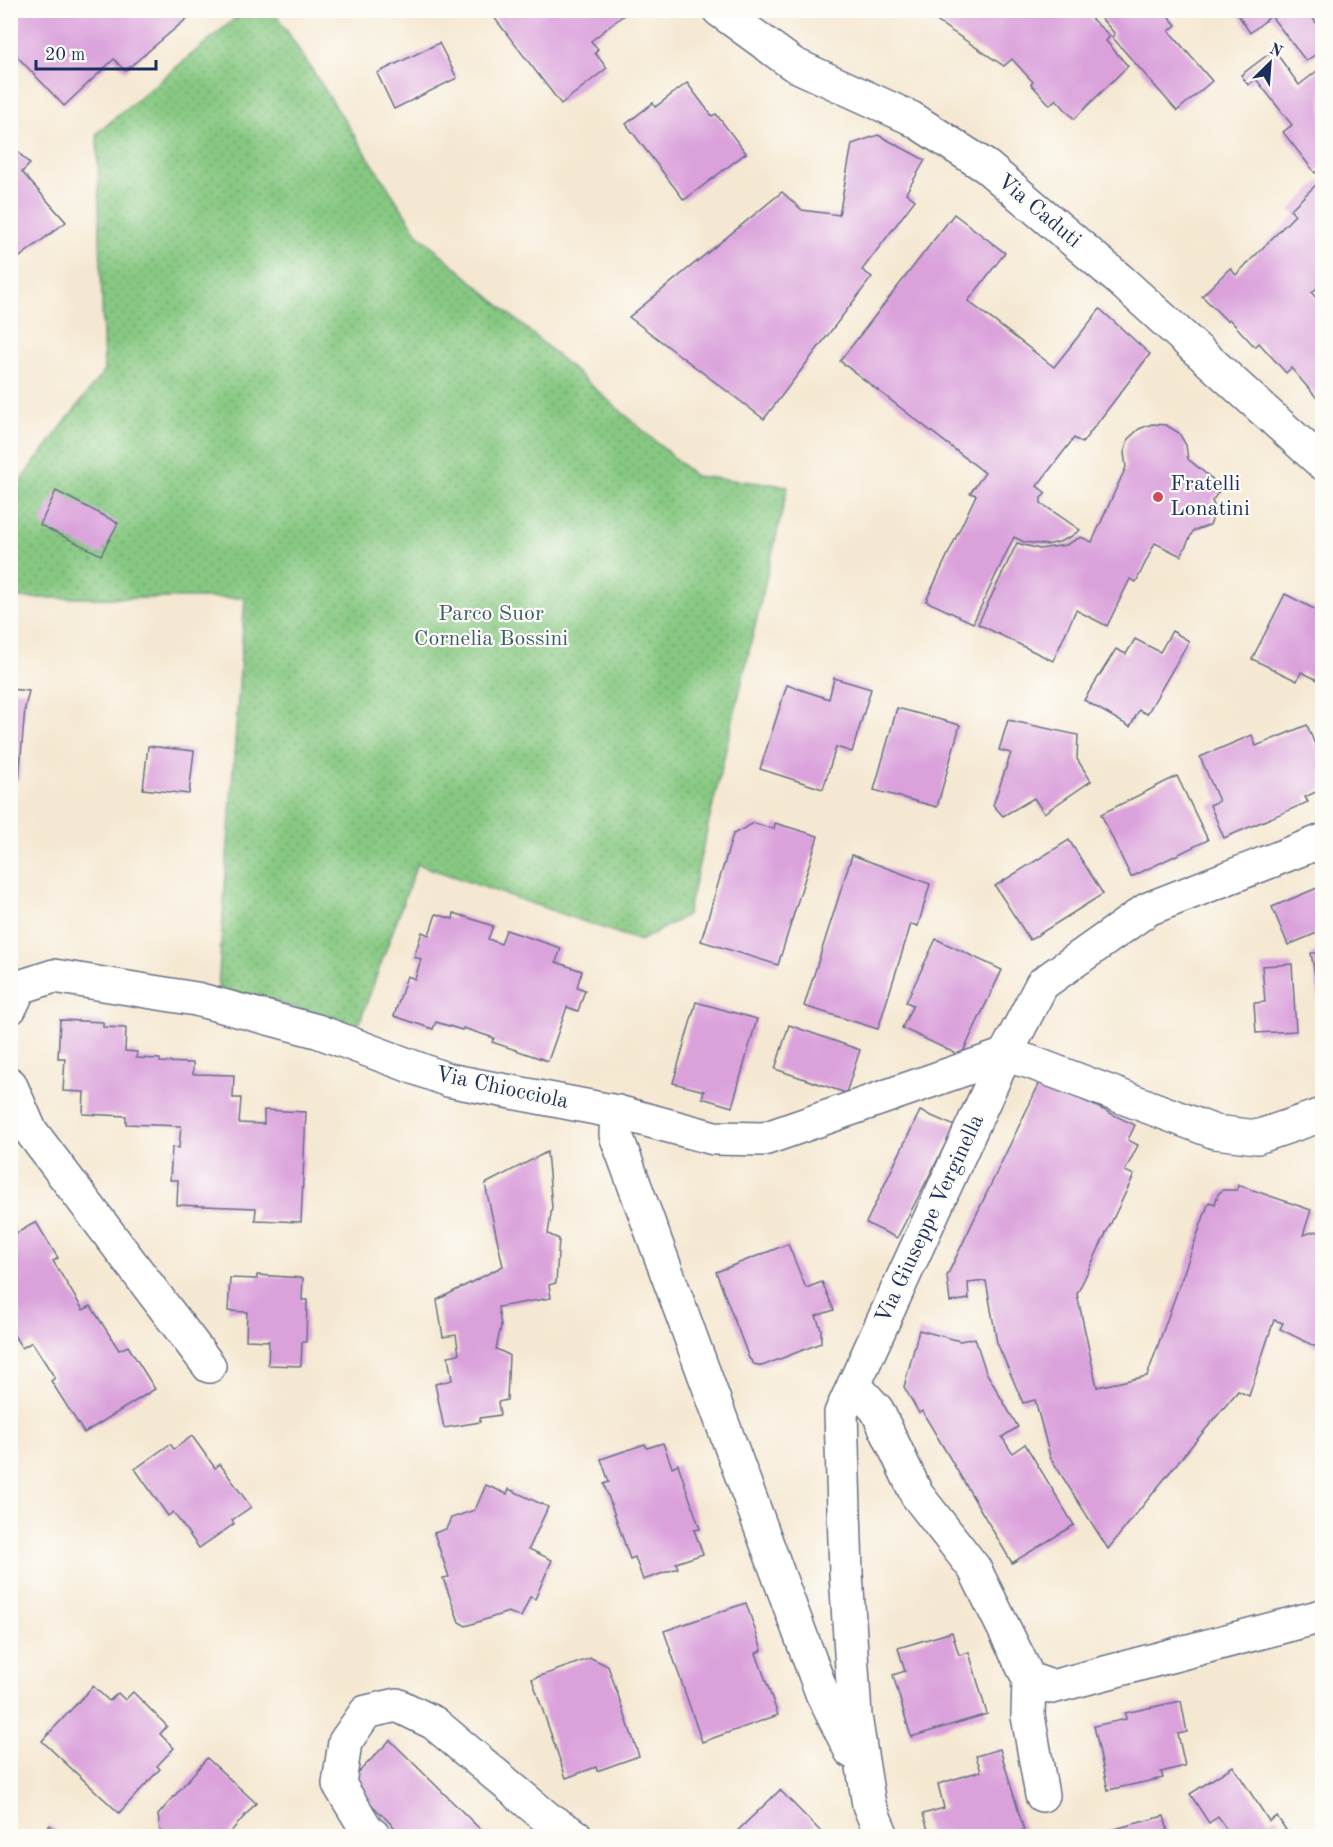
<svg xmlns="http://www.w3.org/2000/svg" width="1333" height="1847" font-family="'Old Standard TT',serif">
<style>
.park{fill:url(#park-dots);stroke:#507c70;stroke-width:1.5}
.building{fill:#daa1db}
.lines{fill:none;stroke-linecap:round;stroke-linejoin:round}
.minor-casing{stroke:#677087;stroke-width:36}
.minor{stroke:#fff;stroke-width:33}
.poi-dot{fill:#d1495b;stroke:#fdfcf7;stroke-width:2}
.labels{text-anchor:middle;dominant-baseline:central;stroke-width:4.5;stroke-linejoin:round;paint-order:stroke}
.street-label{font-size:22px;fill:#1b2f5e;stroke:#fdfcf7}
.poi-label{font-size:22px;fill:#1b2f5e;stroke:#fdfcf7;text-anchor:start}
.park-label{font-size:22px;fill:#3b5d68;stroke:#fdfcf7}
</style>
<defs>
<pattern id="park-dots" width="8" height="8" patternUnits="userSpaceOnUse" patternTransform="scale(1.5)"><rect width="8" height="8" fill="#86c881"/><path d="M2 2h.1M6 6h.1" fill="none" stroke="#6da36d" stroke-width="1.8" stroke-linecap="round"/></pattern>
</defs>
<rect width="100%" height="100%" fill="#fdfcf7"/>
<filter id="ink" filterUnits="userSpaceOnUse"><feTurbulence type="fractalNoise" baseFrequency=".0167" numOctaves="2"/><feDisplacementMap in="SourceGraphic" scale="12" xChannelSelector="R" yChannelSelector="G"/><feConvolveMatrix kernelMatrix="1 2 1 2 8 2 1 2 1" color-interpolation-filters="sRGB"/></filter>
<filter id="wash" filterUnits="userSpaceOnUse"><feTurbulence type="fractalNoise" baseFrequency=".008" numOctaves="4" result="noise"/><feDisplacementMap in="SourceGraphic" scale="24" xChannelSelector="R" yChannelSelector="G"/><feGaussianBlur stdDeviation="1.35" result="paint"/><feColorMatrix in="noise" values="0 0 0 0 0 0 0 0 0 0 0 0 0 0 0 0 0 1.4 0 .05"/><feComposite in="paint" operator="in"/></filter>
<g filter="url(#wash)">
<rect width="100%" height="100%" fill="#f5e8d2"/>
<path class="park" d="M 244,11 L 274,11 L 418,234 L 695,476 L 788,486 L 687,915 L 640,941 L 417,864 L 359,1024 L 218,988 L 245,598 L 11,598 L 11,493 L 104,371 L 97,133 Z"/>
<g id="blocks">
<g class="building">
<path d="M 10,10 L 197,10 L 125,71 L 114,59 L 64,106 L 10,49 Z"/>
<path d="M 504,10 L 630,10 L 591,41 L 598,49 L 595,53 L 607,68 L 561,104 L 493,16 Z"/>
<path d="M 920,10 L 1082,10 L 1110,36 L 1106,41 L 1128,66 L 1074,119 L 1056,99 L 1050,105 L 1031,84 L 1033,82 L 1012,59 L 1004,66 Z"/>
<path d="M 1094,10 L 1163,10 L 1176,25 L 1169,31 L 1212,81 L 1177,111 L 1112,37 L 1115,34 Z"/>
<path d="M 1235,10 L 1307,10 L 1322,31 L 1322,50 L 1306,61 L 1271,16 L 1250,33 Z"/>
<path d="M 439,43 L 457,78 L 394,109 L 377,73 Z"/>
<path d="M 1274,50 L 1299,85 L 1322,67 L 1322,167 L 1315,173 L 1283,132 L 1292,125 L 1256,79 L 1248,85 L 1241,75 Z"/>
<path d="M 687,83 L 712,116 L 716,114 L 746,153 L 684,200 L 626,124 L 653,103 L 655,107 Z"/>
<path d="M 878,135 L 925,160 L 906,193 L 915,200 L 862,270 L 872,277 L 764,419 L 629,317 L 782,192 L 802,210 L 839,215 L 852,144 Z"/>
<path d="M 12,146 L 30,164 L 22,172 L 66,222 L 13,262 L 10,259 L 10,148 Z"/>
<path d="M 1322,179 L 1322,282 L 1312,293 L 1322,305 L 1322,404 L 1291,368 L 1286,373 L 1259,343 L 1255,347 L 1229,319 L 1227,321 L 1202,296 L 1230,268 L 1236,275 L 1295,215 L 1290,210 Z"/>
<path d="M 954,214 L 1005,253 L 968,301 L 1054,367 L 1100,309 L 1150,354 L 1082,443 L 1074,438 L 1037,486 L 1046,493 L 1041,498 L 1041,503 L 1080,530 L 1070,537 L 1059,542 L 1047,545 L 1024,542 L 1014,537 L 973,623 L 926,601 L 976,495 L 970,493 L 985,473 L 840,361 Z"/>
<path d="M 1152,424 L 1166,425 L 1179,433 L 1186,445 L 1188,459 L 1222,487 L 1212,501 L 1216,510 L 1210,525 L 1193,531 L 1181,556 L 1155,543 L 1136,582 L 1130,579 L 1107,626 L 1076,610 L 1053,661 L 978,624 L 1017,543 L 1039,549 L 1066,545 L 1081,537 L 1092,542 L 1126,467 L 1124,453 L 1128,439 L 1139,429 Z"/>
<path d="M 56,491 L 118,523 L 101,555 L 40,525 Z"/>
<path d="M 1285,594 L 1322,613 L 1322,682 L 1301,672 L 1297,681 L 1252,659 Z"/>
<path d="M 1172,631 L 1189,641 L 1147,714 L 1139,710 L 1130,727 L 1084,700 L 1116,649 L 1126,654 L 1135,639 L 1160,652 Z"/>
<path d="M 834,678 L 871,689 L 852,752 L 836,747 L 823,789 L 760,769 L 787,685 L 829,699 Z"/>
<path d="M 10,689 L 29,691 L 25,708 L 19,780 L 10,779 Z"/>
<path d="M 897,708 L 960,725 L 937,807 L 874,790 Z"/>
<path d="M 1008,720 L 1078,735 L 1077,759 L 1091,781 L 1044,813 L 1034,798 L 1003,816 L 993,805 L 1011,753 L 999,750 Z"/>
<path d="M 1307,725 L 1322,762 L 1322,768 L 1321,768 L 1322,789 L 1305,797 L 1308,802 L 1224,838 L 1210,805 L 1219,801 L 1200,757 L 1252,735 L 1256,746 Z"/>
<path d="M 148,746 L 194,751 L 189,794 L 143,789 Z"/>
<path d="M 1177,776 L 1208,840 L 1131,877 L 1101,814 Z"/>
<path d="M 754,823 L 774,829 L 775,823 L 818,836 L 778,965 L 701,941 L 733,834 Z"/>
<path d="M 1069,840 L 1103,894 L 1030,940 L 995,886 Z"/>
<path d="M 852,855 L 930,884 L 918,926 L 911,924 L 878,1029 L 804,1006 Z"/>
<path d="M 1322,886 L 1322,931 L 1288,945 L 1272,907 Z"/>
<path d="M 454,913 L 493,926 L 488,939 L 501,944 L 506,930 L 561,948 L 556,962 L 582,971 L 577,987 L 585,990 L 578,1011 L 567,1007 L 548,1061 L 492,1042 L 494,1038 L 463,1028 L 462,1030 L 436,1022 L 433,1029 L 394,1016 L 407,976 L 415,979 L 421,959 L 414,957 L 422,932 L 429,935 L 436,914 L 453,919 Z"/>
<path d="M 936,939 L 1002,970 L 961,1056 L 902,1028 L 913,1005 L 906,1002 Z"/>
<path d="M 1311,953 L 1322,953 L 1322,1009 L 1321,1009 Z"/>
<path d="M 1292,964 L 1296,1031 L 1256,1033 L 1254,1003 L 1265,1002 L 1262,966 Z"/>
<path d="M 696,1002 L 757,1019 L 732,1107 L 702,1098 L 704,1091 L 673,1083 Z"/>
<path d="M 60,1020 L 103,1022 L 103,1027 L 126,1028 L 125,1051 L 137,1052 L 136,1058 L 160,1059 L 160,1062 L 193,1063 L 193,1074 L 234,1075 L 233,1098 L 241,1098 L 239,1123 L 264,1124 L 264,1110 L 306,1112 L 301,1222 L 255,1220 L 256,1208 L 177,1205 L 178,1180 L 170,1180 L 172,1147 L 179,1148 L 181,1126 L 126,1124 L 126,1116 L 83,1114 L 84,1092 L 63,1091 L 65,1058 L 58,1058 Z"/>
<path d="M 789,1025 L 860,1050 L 846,1093 L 775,1069 Z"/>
<path d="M 1041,1080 L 1135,1125 L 1128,1140 L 1138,1145 L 1125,1171 L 1134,1175 L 1077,1294 L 1097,1387 L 1147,1376 L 1209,1202 L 1215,1204 L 1218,1194 L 1223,1190 L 1237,1190 L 1238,1185 L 1311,1210 L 1303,1235 L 1316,1231 L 1322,1234 L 1322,1339 L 1318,1348 L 1280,1329 L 1283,1323 L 1274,1320 L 1249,1396 L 1238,1391 L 1178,1462 L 1108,1549 L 1050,1457 L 1035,1400 L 1023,1403 L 1008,1368 L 997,1343 L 986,1281 L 968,1283 L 969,1299 L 950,1302 L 947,1276 Z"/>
<path d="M 920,1111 L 955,1126 L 897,1238 L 866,1223 Z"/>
<path d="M 547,1152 L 552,1207 L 548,1234 L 559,1239 L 556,1283 L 549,1285 L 551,1298 L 498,1307 L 501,1326 L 496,1349 L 509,1355 L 507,1400 L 498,1402 L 500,1415 L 480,1418 L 480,1422 L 444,1428 L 435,1384 L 452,1380 L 448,1356 L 459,1354 L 456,1335 L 443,1337 L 437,1300 L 503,1266 L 485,1184 Z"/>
<path d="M 10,1222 L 17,1233 L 36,1222 L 58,1258 L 53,1261 L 83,1310 L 91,1306 L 119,1350 L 128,1346 L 155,1389 L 84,1433 L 51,1381 L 55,1378 L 32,1342 L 22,1348 L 10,1329 Z"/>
<path d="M 788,1244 L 806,1288 L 822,1282 L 834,1310 L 816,1316 L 821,1329 L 821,1343 L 762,1366 L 754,1364 L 749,1358 L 716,1272 Z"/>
<path d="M 257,1275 L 303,1278 L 302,1300 L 307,1300 L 306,1342 L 302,1342 L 301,1366 L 268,1365 L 269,1341 L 246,1340 L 247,1312 L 228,1311 L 230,1278 L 257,1279 Z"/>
<path d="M 919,1330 L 960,1341 L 975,1338 L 986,1372 L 1018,1427 L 1002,1437 L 1012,1453 L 1025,1444 L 1074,1525 L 1012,1563 L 922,1411 L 919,1413 L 904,1387 Z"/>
<path d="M 192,1436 L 215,1468 L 220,1464 L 251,1507 L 232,1520 L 234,1524 L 199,1548 L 173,1512 L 168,1516 L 135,1469 L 170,1444 L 174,1449 Z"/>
<path d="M 663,1443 L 672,1467 L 678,1464 L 700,1529 L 694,1530 L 703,1554 L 676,1563 L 678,1568 L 643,1580 L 635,1557 L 630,1559 L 604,1484 L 609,1482 L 601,1459 L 645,1444 L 647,1448 Z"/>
<path d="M 486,1485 L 507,1494 L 509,1489 L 548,1507 L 529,1549 L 552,1560 L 535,1599 L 530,1597 L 521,1617 L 508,1612 L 466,1626 L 459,1622 L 443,1578 L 449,1577 L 434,1533 L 446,1529 L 451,1518 L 475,1510 Z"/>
<path d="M 746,1603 L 762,1650 L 756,1653 L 778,1715 L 702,1742 L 664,1631 Z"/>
<path d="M 952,1632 L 959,1655 L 969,1652 L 987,1714 L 911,1737 L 893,1675 L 905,1671 L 898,1648 Z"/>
<path d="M 591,1658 L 608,1666 L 639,1756 L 597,1771 L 596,1767 L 566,1778 L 532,1679 Z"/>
<path d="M 93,1686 L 109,1701 L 118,1693 L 125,1700 L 133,1692 L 167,1726 L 160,1734 L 174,1748 L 157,1766 L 160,1769 L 119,1813 L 42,1741 Z"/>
<path d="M 1181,1701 L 1187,1732 L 1178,1734 L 1185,1766 L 1161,1772 L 1163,1778 L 1108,1790 L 1094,1726 L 1126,1719 L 1125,1713 Z"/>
<path d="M 390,1740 L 487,1836 L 403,1836 L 349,1782 Z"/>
<path d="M 1000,1749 L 1024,1830 L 1003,1836 L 930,1836 L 923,1814 L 944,1808 L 938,1784 L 981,1771 L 976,1756 Z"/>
<path d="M 207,1758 L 256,1803 L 227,1836 L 161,1836 L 158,1815 Z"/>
<path d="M 1233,1766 L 1269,1821 L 1277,1816 L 1286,1830 L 1276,1836 L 1231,1836 L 1218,1817 L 1209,1823 L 1190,1794 Z"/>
<path d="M 780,1790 L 825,1836 L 732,1836 Z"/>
<path d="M 1164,1816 L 1169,1836 L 1093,1836 L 1092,1835 Z"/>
<path d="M 50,1825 L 62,1836 L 40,1836 Z"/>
</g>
</g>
</g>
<g filter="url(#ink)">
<use href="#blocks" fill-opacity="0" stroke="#677087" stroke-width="1.5"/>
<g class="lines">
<g class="minor-casing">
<g id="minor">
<path d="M 719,10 L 793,64 L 911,118 L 987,167 L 1120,280 L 1322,463"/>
<path d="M 10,1008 L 20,987 L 54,976 L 196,999 L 317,1031 L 448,1080 L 617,1112 L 714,1138 L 764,1139 L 1005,1055 L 1030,1062 L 1215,1132 L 1257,1137 L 1322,1115"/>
<path d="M 10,1084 L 30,1130 L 209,1366"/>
<path d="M 617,1112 L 616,1135 L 822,1693 L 851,1751"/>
<path d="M 854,1385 L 877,1410 L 917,1495 L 974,1568 L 1029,1679 L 1052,1687 L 1322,1616"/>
<path d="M 1029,1679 L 1028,1716 L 1042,1795"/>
<path d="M 374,1836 L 367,1830 L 339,1784 L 345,1742 L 366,1712 L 397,1705 L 434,1723 L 547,1818 L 576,1836"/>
<path d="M 882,1836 L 869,1805 L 855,1716 L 846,1573 L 841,1413 L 1005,1055 L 1042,984 L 1148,909 L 1322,841"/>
</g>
</g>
<use href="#minor" class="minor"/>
</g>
</g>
<circle class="poi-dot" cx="1158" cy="497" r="6"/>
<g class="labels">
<g class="street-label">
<text transform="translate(1039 211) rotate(40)">Via Caduti</text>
<text transform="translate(502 1088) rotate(12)">Via Chiocciola</text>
<text transform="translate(930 1219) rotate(-65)">Via Giuseppe Verginella</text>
</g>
<g class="poi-label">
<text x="1170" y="484">Fratelli<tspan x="1170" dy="25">Lonatini</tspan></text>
</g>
<g class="park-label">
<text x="491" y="614">Parco Suor<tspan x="491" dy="25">Cornelia Bossini</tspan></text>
</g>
</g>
<rect width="1333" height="1847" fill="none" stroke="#fdfcf7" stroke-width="36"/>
<g transform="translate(1270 63) rotate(25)" stroke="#fdfcf7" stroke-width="4.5" paint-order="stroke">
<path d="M0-4.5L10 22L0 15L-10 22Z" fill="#1b2f5e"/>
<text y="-9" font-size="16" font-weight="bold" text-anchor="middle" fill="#1b2f5e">N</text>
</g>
<path d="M36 60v9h120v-9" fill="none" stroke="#1b2f5e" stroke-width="3"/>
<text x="45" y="60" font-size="18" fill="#1b2f5e" stroke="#fdfcf7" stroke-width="4.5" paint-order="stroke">20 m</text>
</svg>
